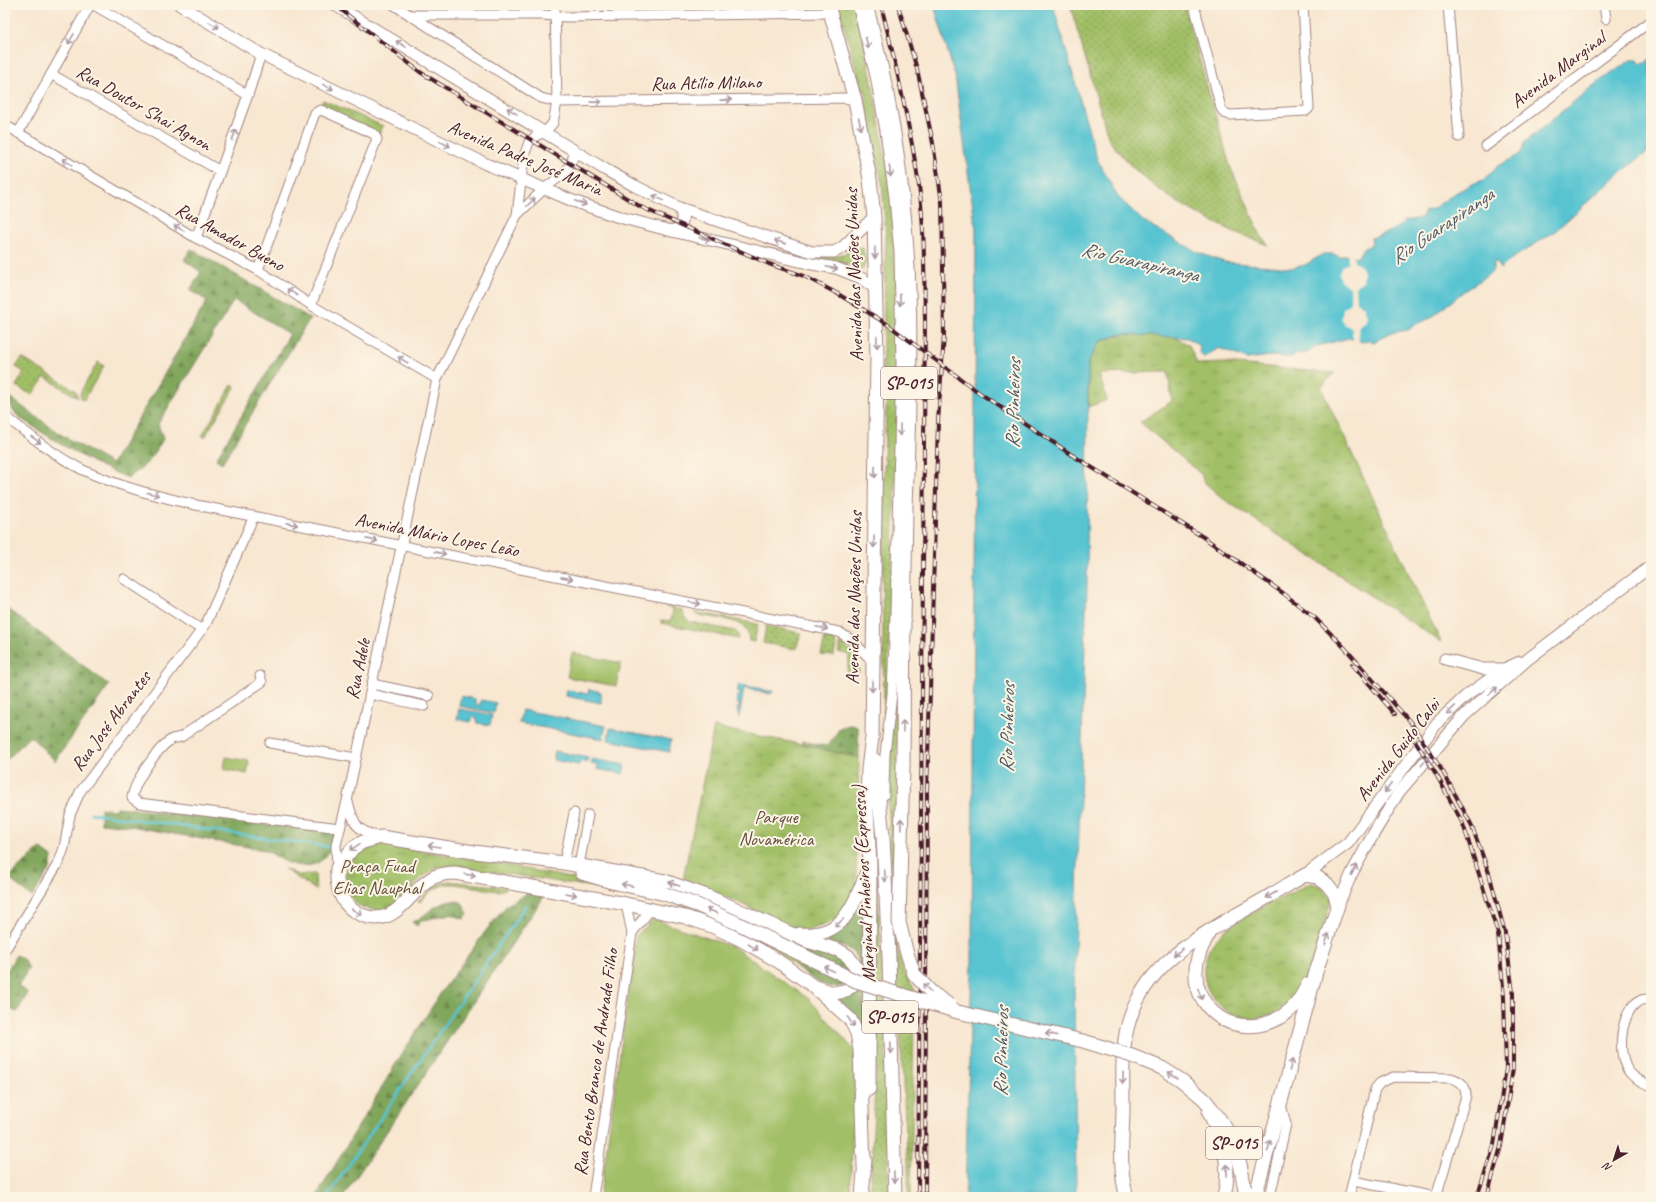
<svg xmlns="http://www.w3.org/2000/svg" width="1656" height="1202" font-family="Caveat,sans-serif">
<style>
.grass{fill:url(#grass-dots);stroke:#766f48}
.forest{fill:url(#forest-firs);stroke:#656243}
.park{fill:url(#park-tufts);stroke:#766f48}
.pitch{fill:#a1bf66;stroke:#766f48}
.water{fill:#58c4d1;stroke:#51727e}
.pier{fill:#f8e7d1}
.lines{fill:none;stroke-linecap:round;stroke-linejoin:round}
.stream{stroke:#58c4d1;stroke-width:2.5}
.minor-casing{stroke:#a1837e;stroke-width:11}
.major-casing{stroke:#a1837e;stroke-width:13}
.highway-casing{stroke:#a1837e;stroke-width:15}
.minor{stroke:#fff;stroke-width:9}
.major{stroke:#fff;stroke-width:11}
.highway{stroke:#fff;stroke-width:13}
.rail-casing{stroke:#4a1f2b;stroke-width:4}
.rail{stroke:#fcf5e5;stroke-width:2.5;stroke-dasharray:8;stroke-linecap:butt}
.highway-bridge-casing{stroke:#a1837e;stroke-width:15;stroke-linecap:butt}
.highway-bridge{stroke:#fff;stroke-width:13}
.oneway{stroke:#ae9aa0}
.labels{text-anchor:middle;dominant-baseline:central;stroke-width:4;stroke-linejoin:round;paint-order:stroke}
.shield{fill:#fcf5e5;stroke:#7f5f63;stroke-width:1}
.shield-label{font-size:18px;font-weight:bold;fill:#4a1f2b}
.street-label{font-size:19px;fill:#4a1f2b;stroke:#fcf5e5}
.park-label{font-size:19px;fill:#644f3d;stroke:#fcf5e5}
.water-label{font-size:20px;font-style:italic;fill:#4f5965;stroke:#fcf5e5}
</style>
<defs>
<pattern id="grass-dots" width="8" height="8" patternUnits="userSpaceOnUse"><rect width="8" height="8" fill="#a1bf66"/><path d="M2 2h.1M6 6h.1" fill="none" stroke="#859b54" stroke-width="1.8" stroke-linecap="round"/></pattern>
<pattern id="forest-firs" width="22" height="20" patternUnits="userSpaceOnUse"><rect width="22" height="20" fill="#80a65b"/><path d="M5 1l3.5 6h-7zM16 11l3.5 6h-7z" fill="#6b874b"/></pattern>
<pattern id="park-tufts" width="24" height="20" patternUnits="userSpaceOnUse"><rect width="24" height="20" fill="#a1bf66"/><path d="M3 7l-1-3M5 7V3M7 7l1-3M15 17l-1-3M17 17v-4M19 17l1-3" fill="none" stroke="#859b54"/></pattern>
</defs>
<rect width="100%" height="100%" fill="#fcf5e5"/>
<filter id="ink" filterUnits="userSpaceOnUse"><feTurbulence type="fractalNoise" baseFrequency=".025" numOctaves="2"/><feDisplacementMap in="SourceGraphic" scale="8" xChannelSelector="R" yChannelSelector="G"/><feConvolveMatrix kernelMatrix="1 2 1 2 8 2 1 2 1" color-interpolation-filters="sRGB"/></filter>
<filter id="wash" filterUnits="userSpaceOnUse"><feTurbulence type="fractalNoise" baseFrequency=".012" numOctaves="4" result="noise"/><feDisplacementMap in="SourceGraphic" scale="16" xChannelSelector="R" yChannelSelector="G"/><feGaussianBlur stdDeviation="0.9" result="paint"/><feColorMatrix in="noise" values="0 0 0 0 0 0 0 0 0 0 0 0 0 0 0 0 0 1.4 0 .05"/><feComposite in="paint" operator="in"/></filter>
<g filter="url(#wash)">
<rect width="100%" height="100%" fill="#f8e7d1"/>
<g class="grass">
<path d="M 838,5 L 856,5 L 864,37 L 893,199 L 900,367 L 893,368 L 894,371 L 900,370 L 887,697 L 884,714 L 882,568 L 884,568 L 883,556 L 884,465 L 886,464 L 886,460 L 884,460 L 887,391 L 882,373 L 886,236 L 882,184 L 864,97 L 866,96 L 865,90 L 862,91 Z"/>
<path d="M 1070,5 L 1184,5 L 1230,166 L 1260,234 L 1268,245 C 1210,224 1145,191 1109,140 Z"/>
<path d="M 861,247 L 863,248 L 866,263 L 863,269 L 846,264 L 819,258 L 843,254 Z"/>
<path d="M 22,358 L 76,391 L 78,398 L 45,377 L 32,395 L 16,386 L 24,372 L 16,367 Z"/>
<path d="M 98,362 L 104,366 L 84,400 L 81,398 L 80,393 Z"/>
<path d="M 232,385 L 235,387 L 205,437 L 202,436 Z"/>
<path d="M 665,606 L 682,610 L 685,618 L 691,622 L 735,631 L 738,634 L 738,639 L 661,623 L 661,620 L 671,621 L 673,609 Z"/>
<path d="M 694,612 L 758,624 L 754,642 L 749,641 C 749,617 715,619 697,615 Z"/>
<path d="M 766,626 L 801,633 L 796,649 L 763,643 Z"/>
<path d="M 825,638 L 834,640 L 836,642 L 834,656 L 821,655 Z"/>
<path d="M 841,643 C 851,650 856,659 859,672 L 851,677 L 847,674 L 849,655 L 838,652 Z"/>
<path d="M 898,680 L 896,940 L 903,970 L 916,992 L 914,1020 L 911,1197 L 908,1197 L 908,1166 L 895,951 L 887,777 L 887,758 Z"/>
<path d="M 875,847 L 885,1023 L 889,1197 L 870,1197 L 872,1154 L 874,1154 L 874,1151 L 872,1150 L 876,1072 Z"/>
<path d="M 284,869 L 298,875 L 315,874 L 316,890 Z"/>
<path d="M 449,881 L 505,887 L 506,889 L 498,891 L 455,884 L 445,884 L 429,892 L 420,902 L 418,901 L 434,886 Z"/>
</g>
<g class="forest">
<path d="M 191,249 L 310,318 L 222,463 L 216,459 L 290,334 L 234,300 L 158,424 L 163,439 C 153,458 146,466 128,478 C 89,463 55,441 20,418 L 13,411 L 8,396 L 60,434 L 112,464 L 207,301 L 190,290 L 201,272 L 184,260 Z"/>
<path d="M 5,607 L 109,685 L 55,761 L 30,736 L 5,762 Z"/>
<path d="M 849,725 L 856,726 L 858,728 L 859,758 L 801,744 L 802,741 L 826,746 L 834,738 L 839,728 Z"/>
<path d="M 117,807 L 334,832 C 332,839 332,848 328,853 C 319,868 300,868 286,862 C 278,858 272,853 264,850 L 130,826 L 101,823 L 101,808 L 114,810 Z"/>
<path d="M 40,848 L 52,857 L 50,869 L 32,897 L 8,878 Z"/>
<path d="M 528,893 L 545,895 L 343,1197 L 316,1197 L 395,1065 L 442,991 L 488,928 L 507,905 Z"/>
<path d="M 452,901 C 467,901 461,905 468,913 L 464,919 L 450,914 L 440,916 L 421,921 L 417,926 L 412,922 C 428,916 431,904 452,901 Z"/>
<path d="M 862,902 L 864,902 L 864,1030 L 855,1016 L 839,1000 L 846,995 L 859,961 L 851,950 L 821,939 L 857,909 Z"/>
<path d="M 784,936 L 834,952 L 852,966 L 846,984 C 829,994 812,978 798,968 L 800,946 Z"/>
<path d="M 16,955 L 24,960 L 29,968 L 18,986 L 28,993 L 17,1012 L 5,1007 L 5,975 Z"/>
</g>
<g class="park">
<path d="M 323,100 L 383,126 L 379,134 L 319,109 Z"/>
<path d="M 1121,334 L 1173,336 L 1189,345 L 1197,364 L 1225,363 L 1334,373 L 1321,388 L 1441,642 L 1222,498 L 1203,481 L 1202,475 L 1140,422 L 1172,401 L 1168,372 L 1099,374 L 1107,400 L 1088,407 L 1088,362 L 1099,342 Z"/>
<path d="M 714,727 L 800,744 L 859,758 L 856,886 L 844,911 L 836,921 L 806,931 L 783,926 L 740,903 L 683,879 Z"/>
<path d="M 380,844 L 498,863 L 661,897 L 721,918 L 799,959 L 798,968 C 757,936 711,912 660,899 C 632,892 602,888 573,884 C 533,878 493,872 453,866 C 412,866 408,913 374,910 C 334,907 336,847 380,844 Z"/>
<path d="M 1311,883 L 1320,886 L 1332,898 C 1321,931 1314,969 1293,997 C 1249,1053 1171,987 1219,936 C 1238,916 1285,897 1311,883 Z"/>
</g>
<g class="pitch">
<path d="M 572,653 L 621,663 L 616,686 L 567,677 Z"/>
<path d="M 226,757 L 249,761 L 247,774 L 224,769 Z"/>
<path d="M 653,919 L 733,947 L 809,999 L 856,1052 L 850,1197 L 600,1197 L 636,936 Z"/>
</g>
<g class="water">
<path d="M 934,5 L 1053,5 L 1097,159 L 1118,197 L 1143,221 L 1197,252 L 1224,262 L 1292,268 L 1305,265 L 1323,254 L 1333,254 L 1340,257 L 1345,255 L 1358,257 L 1362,249 L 1372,245 L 1371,238 C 1382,235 1398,229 1405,221 L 1421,218 L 1425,211 L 1431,210 L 1457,192 L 1475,183 L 1484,180 L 1496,167 L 1517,156 L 1522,151 L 1524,143 L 1594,85 L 1631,60 L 1638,60 L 1640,64 L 1646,63 L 1650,58 L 1651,53 L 1651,149 L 1613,179 L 1554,232 L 1510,260 L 1500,269 L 1497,262 L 1494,262 L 1492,272 L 1464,291 L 1431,318 L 1418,323 L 1408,330 L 1390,333 L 1374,342 L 1368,340 L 1363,342 L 1349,338 L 1317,346 L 1307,353 L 1300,353 L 1291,357 L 1270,356 L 1247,359 L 1219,348 L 1204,357 L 1199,353 L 1200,346 L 1188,338 L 1121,334 L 1099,342 L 1088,362 L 1087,582 L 1074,985 L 1076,1197 L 965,1197 L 972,961 L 976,230 L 955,76 Z"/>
<path d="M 739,684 L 751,688 L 752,687 L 762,689 L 762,691 L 773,691 L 771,694 L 744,688 L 739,718 L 737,708 L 739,708 L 740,705 L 737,704 L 737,696 L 739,696 L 740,693 L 737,692 Z"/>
<path d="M 589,689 L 601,692 L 601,703 L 566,696 L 567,690 L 588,694 Z"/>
<path d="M 461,696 L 475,699 L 475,704 L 480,705 L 481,700 L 496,703 L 494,713 L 459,706 Z"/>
<path d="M 459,709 L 492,715 L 490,725 L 477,723 L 477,718 L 472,717 L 471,722 L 457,719 Z"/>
<path d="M 522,710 L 606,726 L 603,739 L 519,723 Z"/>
<path d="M 610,728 L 671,740 L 669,752 L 608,740 Z"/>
<path d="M 555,751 L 588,758 L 587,763 L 580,761 L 579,765 L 553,760 Z"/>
<path d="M 592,759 L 625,765 L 623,774 L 597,769 L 598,765 L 591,763 Z"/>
</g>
<path class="pier" d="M 1348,253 L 1353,254 L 1354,262 L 1361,266 L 1364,272 L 1363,281 L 1355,287 L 1356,302 L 1364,307 L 1367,316 L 1365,322 L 1358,328 L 1359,343 L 1353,341 L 1352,328 L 1345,325 L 1341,318 L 1343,308 L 1351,303 L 1350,287 L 1341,281 L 1339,274 L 1341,267 L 1348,262 Z"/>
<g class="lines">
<g class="stream">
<path d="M 91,813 L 329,847"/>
<path d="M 327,1197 L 526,905"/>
</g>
</g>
</g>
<g filter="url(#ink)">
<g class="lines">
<g class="minor-casing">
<g id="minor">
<path d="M 94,5 L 248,95"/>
<path d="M 394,5 L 541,98 L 557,102 L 844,98 L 855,100"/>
<path d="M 857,5 L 875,76 L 885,131 L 894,198 L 899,253 L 901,362 L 895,614 L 892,694 L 885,754 L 884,795"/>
<path d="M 1194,5 L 1221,108 L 1224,113 L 1230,115 L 1306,111 L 1309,108 L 1303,5"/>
<path d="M 1448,5 L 1459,137"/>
<path d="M 1604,5 L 1606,19"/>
<path d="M 410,15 L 543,15 L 566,17 L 830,13"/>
<path d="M 51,74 L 220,171"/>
<path d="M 5,125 L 196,238 L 258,270 L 311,305 L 437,379"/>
<path d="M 18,133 L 90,5"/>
<path d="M 1486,146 L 1651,21"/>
<path d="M 517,215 L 545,188 L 566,172 L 573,158 L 572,148"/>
<path d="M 196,238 L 248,95 L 261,54"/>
<path d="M 258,270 L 315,113 L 321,110 L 374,134 L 377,139 L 311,305"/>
<path d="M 5,416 C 29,435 55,456 83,470 C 117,486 154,495 191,504 L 839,632 L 853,641 L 872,661"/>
<path d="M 124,579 L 202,630"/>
<path d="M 260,676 L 262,682 L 181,737 C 178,738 174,738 172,739 C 157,748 134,782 132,798 L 139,803 L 340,828"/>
<path d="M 372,684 L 429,696"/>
<path d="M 370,694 L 424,706"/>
<path d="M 270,743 L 356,758"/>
<path d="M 348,802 C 354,825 356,830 379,837"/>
<path d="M 564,863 L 574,813"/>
<path d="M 579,866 L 588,815"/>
<path d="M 337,868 L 336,845 L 347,801 L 437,379 L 517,215 L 524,156 L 529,142 L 536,136 L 545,132 L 553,123 L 557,102 L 555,5"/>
<path d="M 632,933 L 651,909"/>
<path d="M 5,950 L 59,862 L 64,848 L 70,815 L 80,792 L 206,624 L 254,516"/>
<path d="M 1651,999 C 1646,999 1640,999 1636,1003 C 1620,1016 1616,1057 1630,1073 C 1635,1079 1644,1083 1651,1086"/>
<path d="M 1353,1181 L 1436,1197"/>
<path d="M 593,1197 L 632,933 L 626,904"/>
<path d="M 1270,1197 L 1286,1124 L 1281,1105"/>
<path d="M 1349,1197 L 1375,1089 L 1380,1083 L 1393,1077 L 1451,1078 C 1461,1081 1466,1085 1466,1096 L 1436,1197"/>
</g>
</g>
<g class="major-casing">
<g id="major">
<path d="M 180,5 L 261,54 L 486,164 L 573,201 L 619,217 L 672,231 L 812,264 L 836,268 L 861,278 L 876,289"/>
<path d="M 335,5 L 606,170 L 635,186 L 679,208 L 812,252 L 834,252 L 842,248 L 874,217"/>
<path d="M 672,231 C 683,227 685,218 679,208"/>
<path d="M 1445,659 L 1483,669 L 1504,669"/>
<path d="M 1305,875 L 1348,843 L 1437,723 L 1466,696 L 1504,669 L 1520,662"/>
<path d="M 1338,905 L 1352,873 L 1374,833 L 1399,792 L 1464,716 L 1528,659 L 1651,566"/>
</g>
</g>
<g class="highway-casing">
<g id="highway">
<path d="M 828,5 L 855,100 L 870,179 L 874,217 L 877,358 L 872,737 L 868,769 L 867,811 L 870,865 L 869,1089"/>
<path d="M 866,5 C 888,85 902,168 907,251 C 913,337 908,425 906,512 C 904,596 903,680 903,765"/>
<path d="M 875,760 L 883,837 L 889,957 L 895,1197"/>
<path d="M 582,873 L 612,882 L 665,894"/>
<path d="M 1210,930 C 1204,943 1196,956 1196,971 C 1195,986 1200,998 1210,1009 C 1234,1035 1275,1029 1297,1003 C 1301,997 1305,990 1308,984"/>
<path d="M 799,934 C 843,938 853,907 867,872"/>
<path d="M 813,986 L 833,993 L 845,991 L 855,983 L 857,978 L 856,967 L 848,956 L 838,950 L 807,941 L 707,896 L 665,881 L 564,863 L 474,852 L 381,837 L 363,842 L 353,848 L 337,868 C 336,883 338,896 349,907 C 355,913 361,915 368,917 C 399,924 410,889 434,877 C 441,874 448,873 455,873 L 626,904 L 685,917 L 712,926 L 740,939 L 778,961 L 813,986 L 850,1019 L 857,1033 L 860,1050 L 864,1166"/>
<path d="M 1204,1099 C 1235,1136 1239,1150 1246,1197"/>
<path d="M 1209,1112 C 1223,1142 1232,1163 1224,1197"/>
<path d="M 862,1197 L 865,1159"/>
<path d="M 1127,1197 C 1118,1170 1123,1135 1123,1107 C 1123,1082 1121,1050 1128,1025 C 1143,969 1187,944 1234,916 C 1258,903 1281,889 1305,875 L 1317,877 L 1327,884 L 1334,893 L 1338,905 L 1316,972 L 1255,1197"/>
</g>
</g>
<use href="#minor" class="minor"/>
<use href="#major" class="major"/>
<use href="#highway" class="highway"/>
<g class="rail-casing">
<g id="rail">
<path d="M 335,5 L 420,72 L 641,207 L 769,264 L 804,276 L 838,294 L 887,324 L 981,394 L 1072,455 L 1203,537 L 1283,593 L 1315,618 L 1344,647 L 1411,723 L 1443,772 L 1471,824 L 1489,873 L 1505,933 L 1513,993 L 1513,1068 L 1501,1146 L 1487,1197"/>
<path d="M 881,5 C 896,65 910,125 919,186 C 925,230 924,276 925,320 L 918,1197"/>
<path d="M 898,5 L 917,69 L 933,143 L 942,202 L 944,335 L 938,422 L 927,791 L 925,1197"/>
<path d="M 1352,664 L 1395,714"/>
<path d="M 1411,734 L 1436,774 L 1463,824 L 1498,934 L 1504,997 L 1506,1068 L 1494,1145 L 1477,1197"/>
</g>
</g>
<use href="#rail" class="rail"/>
<g class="highway-bridge-casing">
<g id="highway-bridge">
<path d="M 903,765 L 899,922 L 906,950 L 914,974 L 931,992 L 949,1005"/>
<path d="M 665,894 L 697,905 L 737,923 L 856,981 L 958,1012 L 1083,1041 L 1132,1056 L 1162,1068 L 1181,1080 L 1204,1099"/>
</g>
</g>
<use href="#highway-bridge" class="highway-bridge"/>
</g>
<defs><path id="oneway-shaft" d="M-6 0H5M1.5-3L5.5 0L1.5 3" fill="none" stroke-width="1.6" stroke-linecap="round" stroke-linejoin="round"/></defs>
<g class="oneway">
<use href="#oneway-shaft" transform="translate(214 25) rotate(31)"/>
<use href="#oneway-shaft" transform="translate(71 39) rotate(120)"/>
<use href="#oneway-shaft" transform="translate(867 43) rotate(76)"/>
<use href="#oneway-shaft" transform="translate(401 44) rotate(-149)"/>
<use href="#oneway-shaft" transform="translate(328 87) rotate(26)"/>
<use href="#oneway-shaft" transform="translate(726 100) rotate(-1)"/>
<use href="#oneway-shaft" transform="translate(596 102) rotate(-1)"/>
<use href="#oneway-shaft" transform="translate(512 111) rotate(-149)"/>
<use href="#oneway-shaft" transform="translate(860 124) rotate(78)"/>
<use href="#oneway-shaft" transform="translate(234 135) rotate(-70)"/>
<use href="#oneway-shaft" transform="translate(445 144) rotate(26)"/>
<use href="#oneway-shaft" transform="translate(67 162) rotate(-149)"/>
<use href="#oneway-shaft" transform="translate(890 171) rotate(82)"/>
<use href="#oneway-shaft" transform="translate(658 198) rotate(-154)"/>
<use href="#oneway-shaft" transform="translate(531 202) rotate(-45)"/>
<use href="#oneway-shaft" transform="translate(581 203) rotate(20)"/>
<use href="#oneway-shaft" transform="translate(179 228) rotate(-150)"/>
<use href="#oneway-shaft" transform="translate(705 239) rotate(13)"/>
<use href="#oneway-shaft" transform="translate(780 242) rotate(-162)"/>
<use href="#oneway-shaft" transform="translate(875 253) rotate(89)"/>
<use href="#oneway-shaft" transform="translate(832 268) rotate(12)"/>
<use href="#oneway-shaft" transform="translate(292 292) rotate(-146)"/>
<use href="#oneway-shaft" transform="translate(900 300) rotate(89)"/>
<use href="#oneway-shaft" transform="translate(877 342) rotate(89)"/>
<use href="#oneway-shaft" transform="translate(403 360) rotate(-148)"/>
<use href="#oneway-shaft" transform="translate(900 430) rotate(91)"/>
<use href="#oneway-shaft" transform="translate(36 440) rotate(36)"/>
<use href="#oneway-shaft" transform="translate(875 472) rotate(91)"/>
<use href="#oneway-shaft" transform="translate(153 494) rotate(15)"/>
<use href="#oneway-shaft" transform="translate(292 524) rotate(11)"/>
<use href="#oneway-shaft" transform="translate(372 540) rotate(11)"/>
<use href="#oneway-shaft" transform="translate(874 542) rotate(91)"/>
<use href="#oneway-shaft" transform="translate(440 553) rotate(11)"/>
<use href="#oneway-shaft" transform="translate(567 578) rotate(11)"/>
<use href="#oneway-shaft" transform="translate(695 603) rotate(11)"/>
<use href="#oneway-shaft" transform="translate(822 628) rotate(12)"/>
<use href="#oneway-shaft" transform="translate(872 686) rotate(90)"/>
<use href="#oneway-shaft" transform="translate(1493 691) rotate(-43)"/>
<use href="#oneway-shaft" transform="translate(1451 710) rotate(136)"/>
<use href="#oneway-shaft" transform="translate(903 726) rotate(-90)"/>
<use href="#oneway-shaft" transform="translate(1425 761) rotate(-51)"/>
<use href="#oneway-shaft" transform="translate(1388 788) rotate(126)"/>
<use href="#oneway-shaft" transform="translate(901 824) rotate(-89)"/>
<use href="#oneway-shaft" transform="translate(434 846) rotate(-171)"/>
<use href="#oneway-shaft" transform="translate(355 847) rotate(146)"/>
<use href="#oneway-shaft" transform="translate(1354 870) rotate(-63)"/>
<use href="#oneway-shaft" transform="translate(470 875) rotate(10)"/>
<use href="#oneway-shaft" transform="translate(885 876) rotate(87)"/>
<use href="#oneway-shaft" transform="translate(674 884) rotate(-161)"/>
<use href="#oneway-shaft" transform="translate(627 885) rotate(-168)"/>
<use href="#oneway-shaft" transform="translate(571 894) rotate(10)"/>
<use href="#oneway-shaft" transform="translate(1271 895) rotate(150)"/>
<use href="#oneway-shaft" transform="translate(712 911) rotate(-156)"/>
<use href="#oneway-shaft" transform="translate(357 912) rotate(29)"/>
<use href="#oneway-shaft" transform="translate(839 923) rotate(138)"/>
<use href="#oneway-shaft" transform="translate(1327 939) rotate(-72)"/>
<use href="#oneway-shaft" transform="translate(753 947) rotate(31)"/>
<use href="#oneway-shaft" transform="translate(1178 952) rotate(142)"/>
<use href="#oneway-shaft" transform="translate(829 969) rotate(-155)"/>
<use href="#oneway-shaft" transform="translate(927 988) rotate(-134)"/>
<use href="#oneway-shaft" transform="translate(1200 994) rotate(68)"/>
<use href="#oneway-shaft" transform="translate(851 1022) rotate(55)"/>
<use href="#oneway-shaft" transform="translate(1051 1034) rotate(-166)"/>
<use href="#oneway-shaft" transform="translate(891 1048) rotate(87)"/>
<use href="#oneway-shaft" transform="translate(1291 1065) rotate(-74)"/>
<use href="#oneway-shaft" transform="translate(1173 1075) rotate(-148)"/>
<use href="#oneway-shaft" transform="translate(1123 1078) rotate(91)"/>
<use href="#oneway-shaft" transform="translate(1269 1146) rotate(-75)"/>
<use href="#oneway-shaft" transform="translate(1227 1170) rotate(-90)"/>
<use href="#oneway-shaft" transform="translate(894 1177) rotate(89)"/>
</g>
</g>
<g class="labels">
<g class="shield">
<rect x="881" y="367" width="56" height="32" rx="3"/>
<rect x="862" y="1001" width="56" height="32" rx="3"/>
<rect x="1206" y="1127" width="56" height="32" rx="3"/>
</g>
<g class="shield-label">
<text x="909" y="383">SP-015</text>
<text x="890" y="1017">SP-015</text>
<text x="1234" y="1143">SP-015</text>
</g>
<g class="street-label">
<text transform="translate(1558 70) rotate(-37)">Avenida Marginal</text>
<text transform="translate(706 83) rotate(-1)">Rua Atílio Milano</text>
<text transform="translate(144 108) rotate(30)">Rua Doutor Shai Agnon</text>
<text transform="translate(525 158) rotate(23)">Avenida Padre José Maria</text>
<text transform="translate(230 237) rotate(29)">Rua Amador Bueno</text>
<text transform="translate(854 275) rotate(-92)">Avenida das Nações Unidas</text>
<text transform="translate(437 535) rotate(11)">Avenida Mário Lopes Leão</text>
<text transform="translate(854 598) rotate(-89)">Avenida das Nações Unidas</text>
<text transform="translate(358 669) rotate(-78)">Rua Adele</text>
<text transform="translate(111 721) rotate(-53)">Rua José Abrantes</text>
<text transform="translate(1398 750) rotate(-52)">Avenida Guido Caloi</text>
<text transform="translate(864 884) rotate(-93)">Marginal Pinheiros (Expressa)</text>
<text transform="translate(596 1062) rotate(-82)">Rua Bento Branco de Andrade Filho</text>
</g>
<g class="park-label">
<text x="776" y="817">Parque<tspan x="776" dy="22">Novamérica</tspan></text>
<text x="377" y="866">Praça Fuad<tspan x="377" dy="22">Elias Nauphal</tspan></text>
</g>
<g class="water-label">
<text transform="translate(1442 226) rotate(-34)">Rio Guarapiranga</text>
<text transform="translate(1140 262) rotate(13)">Rio Guarapiranga</text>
<text transform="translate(1013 404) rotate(-89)">Rio Pinheiros</text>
<text transform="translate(1007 728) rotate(-89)">Rio Pinheiros</text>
<text transform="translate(1001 1052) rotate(-89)">Rio Pinheiros</text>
</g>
</g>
<rect width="1656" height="1202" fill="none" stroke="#fcf5e5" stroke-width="20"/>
<g transform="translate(1614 1160) rotate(219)" stroke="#fcf5e5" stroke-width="3" paint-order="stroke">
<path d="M0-3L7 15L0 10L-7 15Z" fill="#4a1f2b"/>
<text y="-6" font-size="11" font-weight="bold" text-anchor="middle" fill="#4a1f2b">N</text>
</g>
</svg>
